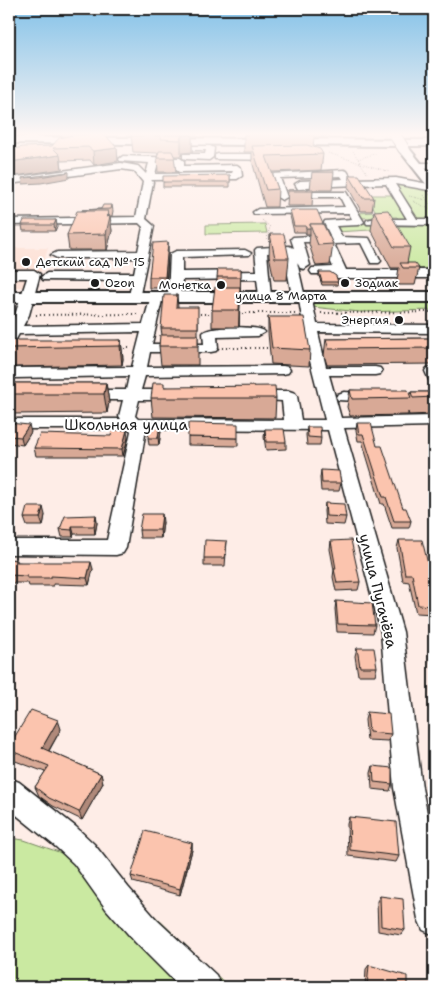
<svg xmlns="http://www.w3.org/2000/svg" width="443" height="996" font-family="'Shantell Sans',sans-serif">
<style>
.built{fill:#fde1d6}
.green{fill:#cae9a1;stroke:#73825e}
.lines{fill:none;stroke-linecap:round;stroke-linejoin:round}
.minor-casing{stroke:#1c1c1c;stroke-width:3}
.major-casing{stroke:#1c1c1c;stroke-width:4}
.path-far1{stroke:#1c1c1c;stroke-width:1;stroke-dasharray:0.5 2;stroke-linecap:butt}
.path{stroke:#1c1c1c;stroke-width:2;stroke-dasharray:1 3;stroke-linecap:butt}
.minor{fill:#fff;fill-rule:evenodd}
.major{fill:#fff;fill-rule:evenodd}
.major-bridge-casing{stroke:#1c1c1c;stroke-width:13;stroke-linecap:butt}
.major-bridge{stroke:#fff;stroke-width:11}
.wall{fill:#d8a996;stroke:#1c1c1c}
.shaded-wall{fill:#b0897a;stroke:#1c1c1c}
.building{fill:#fbc4ae;stroke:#1c1c1c}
.poi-dot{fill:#1c1c1c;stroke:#fff;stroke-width:2}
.labels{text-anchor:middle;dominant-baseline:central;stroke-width:4;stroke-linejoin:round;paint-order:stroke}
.far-poi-label{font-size:12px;fill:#1c1c1c;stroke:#fff;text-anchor:start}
.far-street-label{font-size:12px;fill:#1c1c1c;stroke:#fff}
.street-label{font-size:15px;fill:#1c1c1c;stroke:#fff}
</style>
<rect width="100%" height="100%" fill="#feede7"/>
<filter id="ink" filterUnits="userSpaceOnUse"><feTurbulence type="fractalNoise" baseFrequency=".02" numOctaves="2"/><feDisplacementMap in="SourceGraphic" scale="10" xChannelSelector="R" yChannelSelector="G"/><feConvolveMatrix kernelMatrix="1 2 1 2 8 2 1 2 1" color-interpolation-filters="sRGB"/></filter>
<g filter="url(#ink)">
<path class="built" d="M 9,248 L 48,248 L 39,277 L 27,278 L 23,287 L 9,287 Z"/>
<g class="green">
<path d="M 393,183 L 425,188 L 434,200 L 434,220 L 415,220 Z"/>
<path d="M 367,195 L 392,195 L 407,219 L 399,220 L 397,217 L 361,218 L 357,213 L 376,212 Z"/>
<path d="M 391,223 L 393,226 L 416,226 L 415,223 L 434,223 L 434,268 L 411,269 L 388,229 L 336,232 L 333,224 Z"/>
<path d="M 265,224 L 267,233 L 206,234 L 206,225 Z"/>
<path d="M 432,298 L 434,299 L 434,310 L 360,312 L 312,307 L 312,302 Z"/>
<path d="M 9,838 L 24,840 L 105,868 L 229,987 L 9,987 Z"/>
</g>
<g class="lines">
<g class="minor-casing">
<g id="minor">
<path d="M 30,134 L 43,134 L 23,142 L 19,140 Z"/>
<path d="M 163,146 L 210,146 L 214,148 L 213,157 L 209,160 L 186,159 L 183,158 L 183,154 L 205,154 L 206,150 L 163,150 Z"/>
<path d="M 218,154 L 276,154 L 280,157 L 276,160 L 215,159 L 215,155 Z"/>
<path d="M 123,156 L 180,158 L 184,161 L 184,166 L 237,165 L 241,168 L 242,176 L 237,179 L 151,180 L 153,182 L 146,219 L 154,226 L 139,299 L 135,300 L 129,296 L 132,281 L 43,280 L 41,277 L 47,273 L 134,273 L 137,258 L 57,258 L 51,255 L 57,252 L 138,251 L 143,227 L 139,223 L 9,225 L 9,219 L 136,217 L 143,182 L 134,171 L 121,169 L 9,184 L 9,178 L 121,163 L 138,166 L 146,174 L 149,163 L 120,161 L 119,159 ZM 158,163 L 175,163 L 175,169 L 179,172 L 233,171 L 232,173 L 155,174 Z"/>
<path d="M 419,163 L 434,163 L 434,169 L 416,168 L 416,164 Z"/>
<path d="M 344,170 L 347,171 L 352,179 L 396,178 L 434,185 L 434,191 L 395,184 L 417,219 L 434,219 L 434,225 L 367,224 L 366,222 L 367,220 L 371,219 L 407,219 L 386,184 L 306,187 L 309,192 L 346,192 L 364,222 L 359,225 L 336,226 L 342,237 L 369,238 L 381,261 L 379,263 L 371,263 L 361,243 L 334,244 L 346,270 L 434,270 L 434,278 L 336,278 L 330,274 L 312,274 L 310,271 L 312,268 L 333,267 L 322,242 L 303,242 L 310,265 L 304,269 L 300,268 L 297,262 L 304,293 L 309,293 L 311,296 L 317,324 L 434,325 L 434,333 L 318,332 L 326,367 L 375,367 L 380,368 L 382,371 L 380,374 L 375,375 L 329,375 L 341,418 L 434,416 L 434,426 L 344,428 L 403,632 L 422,788 L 434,847 L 434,935 L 423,930 L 418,919 L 394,788 L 381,632 L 328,430 L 146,429 L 126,548 L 123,553 L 116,555 L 9,554 L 9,540 L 107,540 L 131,431 L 129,429 L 9,429 L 9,419 L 121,419 L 119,416 L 123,400 L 82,400 L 76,398 L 74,395 L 76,392 L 82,390 L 126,390 L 129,376 L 15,378 L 10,376 L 9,371 L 15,368 L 132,367 L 141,332 L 19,334 L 14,343 L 9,344 L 9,327 L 15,315 L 27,278 L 9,278 L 9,270 L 34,270 L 40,274 L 29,315 L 23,326 L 143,324 L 151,296 L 157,292 L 163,296 L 152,344 L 204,344 L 203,333 C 208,326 260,325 265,332 L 258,336 L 217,337 L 218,348 L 216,351 L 211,352 L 150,352 L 147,367 L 283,366 L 288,367 L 290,370 L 288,373 L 283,374 L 145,376 L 141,390 L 177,390 L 183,392 L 185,395 L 183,398 L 177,400 L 139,400 L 135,416 L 138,419 L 284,420 L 282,401 L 246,399 L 244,396 L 246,393 L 252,391 L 289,391 L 295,393 L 297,396 L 301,420 L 325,420 L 307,349 L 299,300 L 294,299 L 292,296 L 284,253 L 267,253 L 271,296 L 265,300 L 259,296 L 257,279 L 182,280 L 180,296 L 174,300 L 170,299 L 168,296 L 170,254 L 176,251 L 245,250 L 251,253 L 249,255 L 182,257 L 182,272 L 257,271 L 255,250 L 257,248 L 289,246 L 294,248 L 291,239 L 293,237 L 330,235 L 324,223 L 325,221 L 352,219 L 349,213 L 254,214 L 253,212 L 258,209 L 345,207 L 340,197 L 303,197 L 295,184 L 300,181 L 343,179 L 341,176 L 280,178 L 287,197 L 282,200 L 277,197 L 269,176 L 271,174 Z"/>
<path d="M 434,367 L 434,382 L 429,380 L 425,371 L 427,368 Z"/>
<path d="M 344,392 L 379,394 L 381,397 L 379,400 L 373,402 L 338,400 L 336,397 L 338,394 Z"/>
<path d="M 9,778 L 19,782 L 76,827 L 94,844 L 128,887 L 157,920 L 216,975 L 221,987 L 180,987 L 135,942 L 106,909 L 74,864 L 56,847 L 9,809 Z"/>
</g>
</g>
<g class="major-casing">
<g id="major">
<path d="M 9,137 L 434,140 L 434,146 L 404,146 L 408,147 L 434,179 L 434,190 L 430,189 L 400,151 L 399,149 L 404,146 L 9,143 Z"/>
<rect x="9" y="292" width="425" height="10"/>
</g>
</g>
<g class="path-far1">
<path d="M 353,151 L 367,173"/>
<path d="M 328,153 L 390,172"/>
<path d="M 358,159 L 377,153"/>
<path d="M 424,195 L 434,211"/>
<path d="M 409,196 L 426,200"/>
<path d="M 413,201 L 433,211"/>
<path d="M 262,220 L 270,227 L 267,238 L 271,242"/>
</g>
<g class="path">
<path d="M 238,313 L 295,313"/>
<path d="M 321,313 L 434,312"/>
<path d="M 196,314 L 215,314"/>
<path d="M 36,315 L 140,314"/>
<path d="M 120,348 L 132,348"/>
<path d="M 222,348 L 272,348"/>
</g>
<use href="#minor" class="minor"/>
<use href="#major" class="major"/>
<g class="major-bridge-casing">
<path id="major-bridge" d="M 396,137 L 404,149"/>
</g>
<use href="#major-bridge" class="major-bridge"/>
</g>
<g class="wall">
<path d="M 44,134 L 98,134 L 117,148 L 118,161 L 94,165 L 90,160 L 61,161 L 62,169 L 52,146 L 64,137 L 64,136 L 44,135 Z"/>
<path d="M 127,134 L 196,134 L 195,136 L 192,136 L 192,152 L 182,153 L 181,156 L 174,156 L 176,172 L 158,172 L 157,158 L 158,153 L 133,152 L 131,135 Z"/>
<path d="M 244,134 L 330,134 L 330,136 L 314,137 L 313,147 L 323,154 L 321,170 L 272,172 L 278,189 L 277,207 L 265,207 L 252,161 L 252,152 L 244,152 Z"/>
<path d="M 312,172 L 334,172 L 332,190 L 313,190 L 312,206 L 287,206 L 288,190 L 310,189 Z"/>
<path d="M 230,175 L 230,187 L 163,187 L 163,182 Z"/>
<path d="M 349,175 L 374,198 L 372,211 L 361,211 L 348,187 Z"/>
<path d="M 112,205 L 113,211 L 112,216 L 109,216 L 110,216 L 112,231 L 107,250 L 69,250 L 67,235 L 82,211 L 82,210 L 101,209 Z"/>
<path d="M 290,210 L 323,224 L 333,244 L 330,265 L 316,266 L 309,244 L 310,234 L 306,234 L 305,232 L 294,232 L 290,216 Z"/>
<path d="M 374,211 L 410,247 L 407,263 L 419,268 L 415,285 L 399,285 L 397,280 L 399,268 L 391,268 L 371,230 Z"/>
<path d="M 56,220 L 57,226 L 55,231 L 23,231 L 22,225 Z"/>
<path d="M 270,234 L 289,258 L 287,280 L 274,280 L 269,255 Z"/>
<path d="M 168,242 L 168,253 L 166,288 L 149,288 L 149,277 Z"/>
<path d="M 241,269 L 239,327 L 212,327 L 212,310 L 217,287 L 217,277 Z"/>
<path d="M 319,272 L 338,282 L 337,285 L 322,285 L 319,276 Z"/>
<path d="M 177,295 L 178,307 L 198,321 L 198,365 L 161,365 L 159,346 L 162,335 L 161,328 Z"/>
<path d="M 268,317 L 310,350 L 309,366 L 271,364 L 268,333 Z"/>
<path d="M 434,338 L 434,364 L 327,365 L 324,355 L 326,339 Z"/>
<path d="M 121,340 L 123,359 L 122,365 L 14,367 L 9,348 Z"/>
<path d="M 9,383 L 106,383 L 109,402 L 107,413 L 9,414 Z"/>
<path d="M 164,387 L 276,398 L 275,418 L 153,417 L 151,398 Z"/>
<path d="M 350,390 L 410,394 L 411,392 L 434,392 L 434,415 L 434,414 L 409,415 L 408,412 L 408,415 L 350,416 L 347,407 Z"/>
<path d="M 9,423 L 31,432 L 23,445 L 9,443 Z"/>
<path d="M 357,423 L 377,446 L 403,508 L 411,521 L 409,528 L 392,528 L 384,504 L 381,504 L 362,441 L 358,441 L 356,430 Z"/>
<path d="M 307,427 L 321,438 L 320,445 L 307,445 L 306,435 Z"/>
<path d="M 265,429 L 286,442 L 286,449 L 266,450 L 264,437 Z"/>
<path d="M 161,431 L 159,445 L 149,445 L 148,438 Z"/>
<path d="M 188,437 L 238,438 L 238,446 L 188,445 Z"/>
<path d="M 128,438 L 123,456 L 36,456 L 34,448 Z"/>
<path d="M 321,470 L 341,483 L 339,491 L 321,491 L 320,478 Z"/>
<path d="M 325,503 L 346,517 L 344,525 L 325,524 L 324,511 Z"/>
<path d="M 45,515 L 43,526 L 27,526 L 24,518 Z"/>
<path d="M 96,515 L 97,523 L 95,534 L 74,534 L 73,537 L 62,537 L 60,529 Z"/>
<path d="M 163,522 L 161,538 L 140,538 L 139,530 Z"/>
<path d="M 399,540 L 434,588 L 434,614 L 416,613 L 409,582 L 403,581 L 397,548 Z"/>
<path d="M 227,541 L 225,566 L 204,566 L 204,558 Z"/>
<path d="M 331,541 L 360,582 L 358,590 L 336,591 L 333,577 L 334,570 L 330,549 Z"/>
<path d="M 9,559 L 17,560 L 17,562 L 93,569 L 89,585 L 53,584 L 53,586 L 29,586 L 28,583 L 9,583 Z"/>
<path d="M 336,601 L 375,625 L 373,633 L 337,632 L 335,609 Z"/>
<path d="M 432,644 L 434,644 L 434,672 L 433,672 L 429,652 Z"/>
<path d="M 357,648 L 377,667 L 375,675 L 358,675 L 355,656 Z"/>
<path d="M 367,712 L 391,734 L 388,741 L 367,740 L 365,720 Z"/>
<path d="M 61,729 L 49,751 L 101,774 L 103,783 L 82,820 L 53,806 L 39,796 L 35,787 L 45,772 L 10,759 L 9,755 L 9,746 Z"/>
<path d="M 373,766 L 392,784 L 390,791 L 372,789 L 371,773 Z"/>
<path d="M 349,817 L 399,856 L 396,862 L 348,856 L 347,824 Z"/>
<path d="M 192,843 L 192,850 L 180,895 L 133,882 L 131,876 Z"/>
<path d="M 380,896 L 405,930 L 401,935 L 378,931 L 377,901 Z"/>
<path d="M 369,965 L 407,987 L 365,987 L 366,969 Z"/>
</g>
<g class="shaded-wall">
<path d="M 192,135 L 192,152 L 182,153 L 181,156 L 181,136 Z"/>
<path d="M 117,148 L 118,161 L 94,165 L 93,151 Z"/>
<path d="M 60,155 L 62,169 L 9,177 L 9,162 Z"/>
<path d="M 69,172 L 69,178 L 41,183 L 23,184 L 22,178 Z"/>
<path d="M 108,211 L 109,219 L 110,216 L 112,231 L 107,250 L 106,234 Z"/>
<path d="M 56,220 L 57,226 L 55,231 L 54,225 Z"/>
<rect x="306" y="228" width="4" height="6"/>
<path d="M 168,242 L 168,253 L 166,288 L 165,277 Z"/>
<path d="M 240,287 L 240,304 L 239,327 L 239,310 Z"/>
<path d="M 121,340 L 123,359 L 122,365 L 120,346 Z"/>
<path d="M 106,383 L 109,402 L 107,413 L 104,394 Z"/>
<path d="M 160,423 L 161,431 L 159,445 L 158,438 Z"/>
<path d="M 29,425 L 31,432 L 23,445 L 21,437 Z"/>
<path d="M 127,430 L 128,438 L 123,456 L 122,449 Z"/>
<path d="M 43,507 L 45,515 L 43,526 L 40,518 Z"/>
<path d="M 162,514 L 163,522 L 161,538 L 160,530 Z"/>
<path d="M 96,515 L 97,523 L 95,534 L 94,526 Z"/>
<path d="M 72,526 L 74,534 L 73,537 L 72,530 Z"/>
<path d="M 91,562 L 93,569 L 89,585 L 87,578 Z"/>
<path d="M 58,720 L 61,729 L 45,757 L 42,748 Z"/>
<path d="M 101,774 L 103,783 L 82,820 L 79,812 Z"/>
<path d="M 192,843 L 192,850 L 180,895 L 180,889 Z"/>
</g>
<g class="building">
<path d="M 132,134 L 152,134 L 152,135 L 192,135 L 181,136 L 180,140 L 161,139 L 161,136 L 131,136 Z"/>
<path d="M 244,134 L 313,134 L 314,136 L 307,135 L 244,135 Z"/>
<path d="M 73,135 L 98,134 L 107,137 L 117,148 L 93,151 L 88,147 L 53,148 L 60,155 L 9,162 L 9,150 L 23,147 L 52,146 L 59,138 Z"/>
<path d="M 307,145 L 320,149 L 323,154 L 266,156 L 278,189 L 266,190 L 252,146 Z"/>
<path d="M 159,151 L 172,151 L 175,158 L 157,158 Z"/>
<path d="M 333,170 L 334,172 L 312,172 Z"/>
<path d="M 69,172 L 40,177 L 22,178 Z"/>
<path d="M 230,175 L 230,182 L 163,182 L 163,176 Z"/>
<path d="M 349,175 L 359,175 L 374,198 L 363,198 Z"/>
<path d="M 313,189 L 314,191 L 288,191 L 288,190 Z"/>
<path d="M 103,205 L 112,205 L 111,209 L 82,210 L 101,209 Z"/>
<path d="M 290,210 L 317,210 L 323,224 L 310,224 L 310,228 L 306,228 L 305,226 L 294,226 Z"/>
<path d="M 388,210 L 410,247 L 394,247 L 374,211 Z"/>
<path d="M 77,211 L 108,211 L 107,217 L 110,216 L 106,234 L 67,235 Z"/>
<path d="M 24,220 L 56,220 L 54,225 L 22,225 Z"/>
<path d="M 310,224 L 323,224 L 333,244 L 318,245 Z"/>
<path d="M 270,234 L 284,234 L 289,258 L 275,258 Z"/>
<path d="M 168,242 L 165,277 L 149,277 L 153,243 Z"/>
<path d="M 400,263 L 415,263 L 419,268 L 403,268 Z"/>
<path d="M 218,269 L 241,269 L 241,277 L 217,277 Z"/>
<path d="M 319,272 L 330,272 L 336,276 L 338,282 L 322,282 Z"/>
<path d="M 215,287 L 240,287 L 239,310 L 212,310 Z"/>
<path d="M 164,295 L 177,295 L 176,307 L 198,307 L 198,328 L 161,328 Z"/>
<path d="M 268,317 L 304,317 L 310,350 L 272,348 Z"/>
<path d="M 160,335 L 198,335 L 198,346 L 159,346 Z"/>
<path d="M 434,338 L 434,348 L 329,349 L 326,339 Z"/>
<path d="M 13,340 L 121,340 L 120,346 L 9,348 Z"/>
<path d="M 9,383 L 106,383 L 104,394 L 9,394 Z"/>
<path d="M 153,383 L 164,383 L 164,387 L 275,386 L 276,398 L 151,398 Z"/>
<path d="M 350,390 L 408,390 L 411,398 L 352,399 Z"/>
<path d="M 411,392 L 434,392 L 434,397 L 413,398 Z"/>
<path d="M 9,423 L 29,425 L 21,437 L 9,436 Z"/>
<path d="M 150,423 L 160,423 L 158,438 L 148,438 Z"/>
<path d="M 188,423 L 238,424 L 238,438 L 188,437 Z"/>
<path d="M 357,423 L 371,423 L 377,446 L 382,446 L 403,508 L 406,508 L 411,521 L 394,521 L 386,497 L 383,497 L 363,434 L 359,434 Z"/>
<path d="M 307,427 L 320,427 L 321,438 L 308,437 Z"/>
<path d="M 265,429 L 284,429 L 286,442 L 266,442 Z"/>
<path d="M 112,430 L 127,430 L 122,449 L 34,448 L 40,434 L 111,436 Z"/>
<path d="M 321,470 L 339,471 L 341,483 L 322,483 Z"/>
<path d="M 325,503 L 344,504 L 346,517 L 326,516 Z"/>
<path d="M 27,507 L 43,507 L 40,518 L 24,518 Z"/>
<path d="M 142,514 L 162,514 L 160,530 L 139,530 Z"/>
<path d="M 96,515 L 94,526 L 72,526 L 72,530 L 60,529 L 65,516 Z"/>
<path d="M 205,540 L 227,541 L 225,558 L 204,558 Z"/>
<path d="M 351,540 L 360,582 L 337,583 L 334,569 L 336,569 L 331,541 Z"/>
<path d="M 399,540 L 422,540 L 434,588 L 434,606 L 418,605 L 412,574 L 405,574 Z"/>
<path d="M 9,559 L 17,560 L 16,562 L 91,562 L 87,578 L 51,576 L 51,578 L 27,578 L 27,576 L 9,575 Z"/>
<path d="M 336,601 L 372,603 L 375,625 L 338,624 Z"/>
<path d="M 432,644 L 434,644 L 434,655 Z"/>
<path d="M 357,648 L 374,648 L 377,667 L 360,667 Z"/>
<path d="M 31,710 L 58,720 L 42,748 L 101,774 L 79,812 L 49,798 L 35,787 L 49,766 L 9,750 L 9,746 Z"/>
<path d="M 367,712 L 389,714 L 391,734 L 369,732 Z"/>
<path d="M 373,766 L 392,768 L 392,784 L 374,782 Z"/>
<path d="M 349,817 L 396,822 L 399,856 L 350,850 Z"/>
<path d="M 145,831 L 192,843 L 180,889 L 131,876 Z"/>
<path d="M 380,896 L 403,899 L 405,930 L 381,926 Z"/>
<path d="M 369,965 L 407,976 L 407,987 L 367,987 Z"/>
</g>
</g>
<linearGradient id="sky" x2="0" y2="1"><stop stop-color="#82c1e8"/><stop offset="0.49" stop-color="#fff7f4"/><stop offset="1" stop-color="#fff7f4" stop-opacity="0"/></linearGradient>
<rect width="443" height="274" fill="url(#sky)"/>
<g class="poi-dot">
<circle cx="26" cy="262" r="5"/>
<circle cx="95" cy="283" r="5"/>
<circle cx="345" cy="283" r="5"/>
<circle cx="221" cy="285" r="5"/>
<circle cx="399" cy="320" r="5"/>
</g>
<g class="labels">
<g class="far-poi-label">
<text x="36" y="262">Детский сад № 15</text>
<text x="105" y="283">Ozon</text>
<text x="355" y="283">Зодиак</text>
<text x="211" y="285" text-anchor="end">Монетка</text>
<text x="389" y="320" text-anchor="end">Энергия</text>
</g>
<g class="far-street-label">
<text x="281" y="296">улица 8 Марта</text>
</g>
<g class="street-label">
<text x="126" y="425">Школьная улица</text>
<text transform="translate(378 591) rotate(76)">улица Пугачёва</text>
</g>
</g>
<rect width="443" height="996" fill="none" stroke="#fff" stroke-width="30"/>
<rect x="15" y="15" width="413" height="966" fill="none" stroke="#1c1c1c" stroke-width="2" filter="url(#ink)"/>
</svg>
